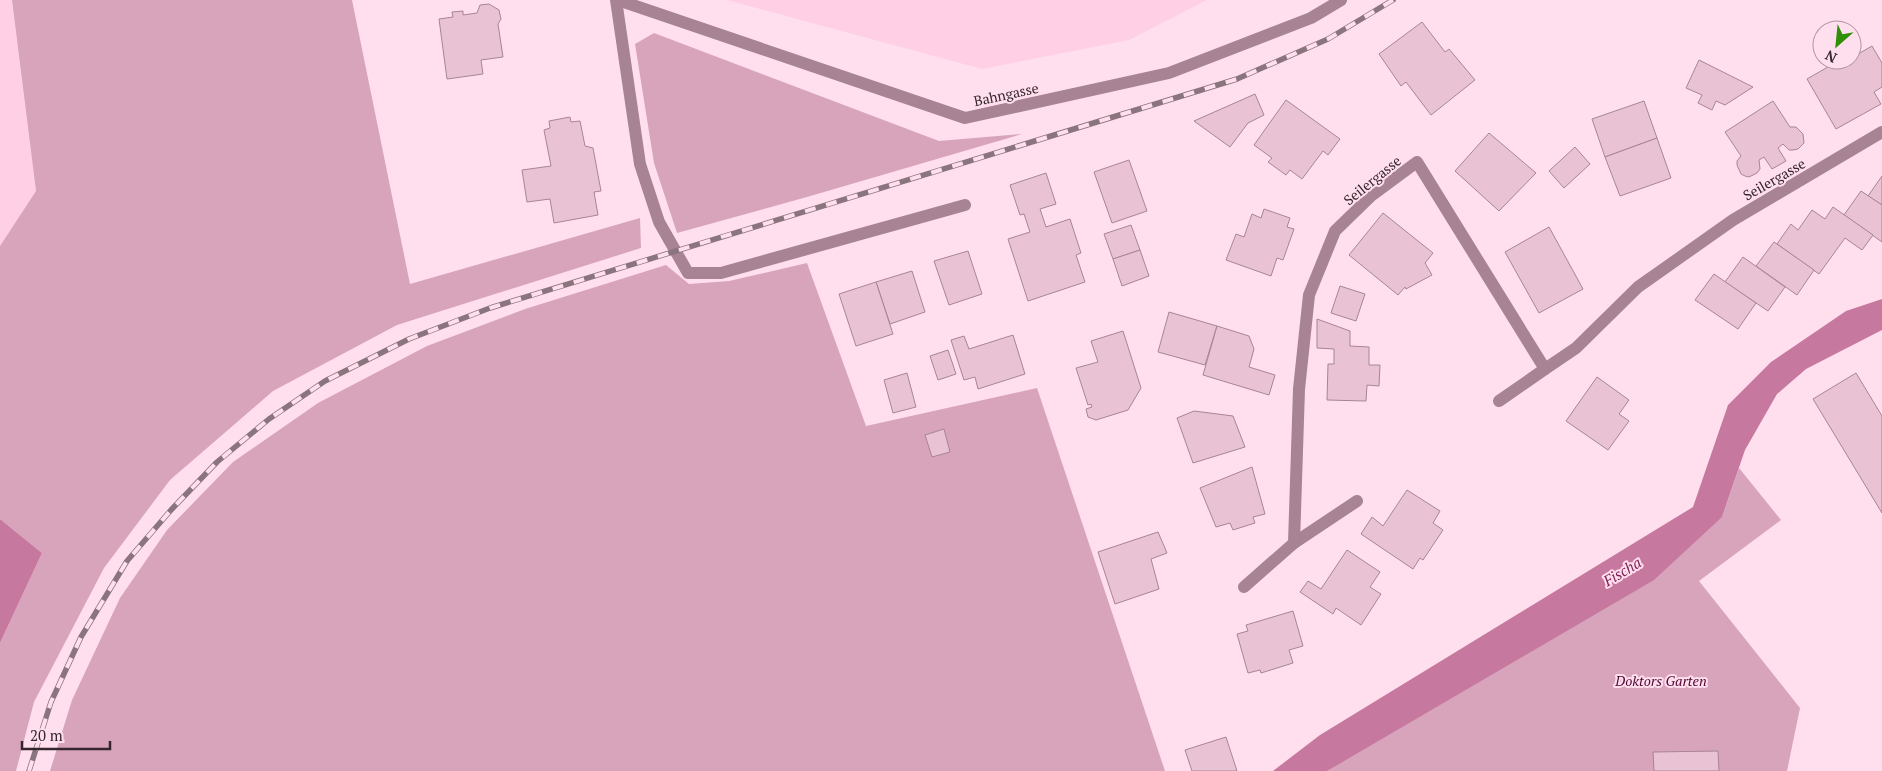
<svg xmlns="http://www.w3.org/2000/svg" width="1882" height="771" font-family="'PT Serif',serif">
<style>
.built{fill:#ffd0e5}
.green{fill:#d8a4bc}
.water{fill:#c7789f}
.building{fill:#e9c3d4;stroke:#a88495}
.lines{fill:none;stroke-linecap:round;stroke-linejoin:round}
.minor{stroke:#a78393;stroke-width:12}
.rail-casing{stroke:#8a747e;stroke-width:5.5}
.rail{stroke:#ffdfed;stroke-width:4;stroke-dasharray:11;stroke-linecap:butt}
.labels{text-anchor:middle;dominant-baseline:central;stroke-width:4;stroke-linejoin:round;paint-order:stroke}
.street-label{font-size:14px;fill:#35262d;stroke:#ffdfed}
.park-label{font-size:14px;font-style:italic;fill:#4e0532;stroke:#ffdfed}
.water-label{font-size:15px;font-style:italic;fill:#7d1e55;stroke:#ffdfed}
</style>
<rect width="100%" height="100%" fill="#ffdfed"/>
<g class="built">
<path d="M 0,0 L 12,0 L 36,191 L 0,246 Z"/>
<path d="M 727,0 L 1207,0 L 1129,40 L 982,69 Z"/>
</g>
<g class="green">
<path d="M 12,0 L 352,0 L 410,284 L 640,218 L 641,248 L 397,325 L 273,391 L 170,480 L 104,568 L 34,702 L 16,771 L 0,771 L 0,643 L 42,553 L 0,519 L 0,246 L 36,191 Z"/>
<path d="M 654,33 L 939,141 L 1022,134 L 807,197 L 677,233 L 654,163 L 635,44 Z"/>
<path d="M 807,263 L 866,426 L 1037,388 L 1165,771 L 50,771 L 72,700 L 120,598 L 167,530 L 233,462 L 318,403 L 427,346 L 525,309 L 666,265 L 689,284 L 729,281 Z"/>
<path d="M 1739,468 L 1781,520 L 1699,581 L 1800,708 L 1787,771 L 1327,771 L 1722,517 Z"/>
</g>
<g class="water">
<path d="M 1882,299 L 1882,330 L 1806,369 L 1777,394 L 1745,450 L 1722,517 L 1654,580 L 1327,771 L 1273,771 L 1320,735 L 1693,507 L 1728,405 L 1771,362 L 1846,311 Z"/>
<path d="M 0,519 L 42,553 L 0,643 Z"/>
</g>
<g class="building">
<path d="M 489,4 L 499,10 L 501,19 L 498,24 L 503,57 L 481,60 L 483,74 L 447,79 L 439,19 L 453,17 L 452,12 L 463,11 L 463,15 L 477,13 L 480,5 Z"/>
<path d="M 1422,22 L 1445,52 L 1449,49 L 1475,80 L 1431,115 L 1406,82 L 1401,86 L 1379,54 Z"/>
<path d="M 1872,46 L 1882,63 L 1882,87 L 1874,92 L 1881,104 L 1836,129 L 1807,79 L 1840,60 L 1852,60 L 1852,54 L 1853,57 Z"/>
<path d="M 1699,60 L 1753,87 L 1725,105 L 1716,101 L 1712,110 L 1698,103 L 1702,95 L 1686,88 Z"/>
<path d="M 1255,94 L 1264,115 L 1248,123 L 1230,147 L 1194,121 Z"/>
<path d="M 1286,100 L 1340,139 L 1328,155 L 1323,151 L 1302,179 L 1290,170 L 1286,175 L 1268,162 L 1272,158 L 1254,145 Z"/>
<path d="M 1644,101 L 1657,138 L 1605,157 L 1592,119 Z"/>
<path d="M 1773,101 L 1790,127 L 1796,127 L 1803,134 L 1804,143 L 1798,149 L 1793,150 L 1789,150 L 1783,144 L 1778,148 L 1786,161 L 1772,169 L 1764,157 L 1759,160 L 1760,169 L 1757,173 L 1749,177 L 1745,176 L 1741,174 L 1737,165 L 1737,161 L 1741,156 L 1725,132 Z"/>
<path d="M 570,117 L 571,122 L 580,121 L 585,146 L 593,148 L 601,191 L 594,192 L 598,215 L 554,223 L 550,199 L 527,202 L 522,170 L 551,166 L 544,130 L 550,128 L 549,121 Z"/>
<path d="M 1489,133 L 1536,173 L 1499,211 L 1455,171 Z"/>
<path d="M 1657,138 L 1671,178 L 1620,196 L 1605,157 Z"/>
<path d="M 1575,147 L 1590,164 L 1564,188 L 1549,171 Z"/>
<path d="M 1129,160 L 1147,211 L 1112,223 L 1094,172 Z"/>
<path d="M 1046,173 L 1056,204 L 1040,209 L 1046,227 L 1070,219 L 1081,253 L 1076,255 L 1085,282 L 1028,301 L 1008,239 L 1030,232 L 1024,214 L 1020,215 L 1010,185 Z"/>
<path d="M 1882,176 L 1882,205 L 1868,196 Z"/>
<path d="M 1861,191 L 1882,205 L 1882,242 L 1844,215 Z"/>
<path d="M 1833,207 L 1873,235 L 1862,250 L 1845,238 L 1819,274 L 1777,244 L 1791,224 L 1798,230 L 1812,210 L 1825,219 Z"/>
<path d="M 1264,209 L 1290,218 L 1287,227 L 1294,229 L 1283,260 L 1277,258 L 1271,276 L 1226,260 L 1236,234 L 1244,237 L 1252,214 L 1261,218 Z"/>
<path d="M 1383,213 L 1433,253 L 1425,263 L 1432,275 L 1406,289 L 1405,287 L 1398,295 L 1349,255 Z"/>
<path d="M 1131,225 L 1140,250 L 1113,259 L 1104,234 Z"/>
<path d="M 1549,227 L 1583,289 L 1539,313 L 1505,252 Z"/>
<path d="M 1774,242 L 1814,270 L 1797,295 L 1756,266 Z"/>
<path d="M 1140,250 L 1149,276 L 1122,286 L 1113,259 Z"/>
<path d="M 968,251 L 982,294 L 949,305 L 934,261 Z"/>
<path d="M 1743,257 L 1785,287 L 1768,311 L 1725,282 Z"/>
<path d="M 912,271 L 925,312 L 890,324 L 876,282 Z"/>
<path d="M 1714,274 L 1756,303 L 1738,329 L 1695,300 Z"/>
<path d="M 876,282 L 893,334 L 856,346 L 839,294 Z"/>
<path d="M 1340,286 L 1365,294 L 1356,321 L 1331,313 Z"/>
<path d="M 1169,312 L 1217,326 L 1205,365 L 1158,352 Z"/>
<path d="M 1317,319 L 1350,331 L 1350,346 L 1369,347 L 1369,365 L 1380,365 L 1379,386 L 1367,385 L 1366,401 L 1327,400 L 1328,364 L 1334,364 L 1334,349 L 1317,348 Z"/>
<path d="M 1217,326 L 1249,336 L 1254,349 L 1249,367 L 1275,375 L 1269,395 L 1203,375 Z"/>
<path d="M 1123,331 L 1141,388 L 1128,410 L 1096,420 L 1088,417 L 1086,409 L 1092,407 L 1091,404 L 1088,405 L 1076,368 L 1098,362 L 1091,341 Z"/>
<path d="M 1013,335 L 1025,374 L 978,389 L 975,377 L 964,380 L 951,340 L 964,336 L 969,349 Z"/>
<path d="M 948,350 L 956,374 L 938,380 L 930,356 Z"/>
<path d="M 907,373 L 916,407 L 893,413 L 884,380 Z"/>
<path d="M 1856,373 L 1882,416 L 1882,513 L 1813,399 Z"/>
<path d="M 1597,377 L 1629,400 L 1619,414 L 1629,421 L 1608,450 L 1566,421 Z"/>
<path d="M 1194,411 L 1233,416 L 1245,447 L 1193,463 L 1177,418 Z"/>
<path d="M 944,429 L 950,452 L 932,457 L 925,435 Z"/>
<path d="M 1252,467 L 1265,514 L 1253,517 L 1255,523 L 1233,530 L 1230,523 L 1216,527 L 1200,488 Z"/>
<path d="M 1407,490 L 1440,511 L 1433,523 L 1443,530 L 1423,560 L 1420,558 L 1413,569 L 1361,534 L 1372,517 L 1383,526 Z"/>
<path d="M 1158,532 L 1167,553 L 1151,559 L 1159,589 L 1115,604 L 1098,552 Z"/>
<path d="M 1347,550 L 1380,572 L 1370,587 L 1381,594 L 1361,625 L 1336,608 L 1333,614 L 1300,592 L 1308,581 L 1321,589 Z"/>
<path d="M 1293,611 L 1303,646 L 1289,650 L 1293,663 L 1261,673 L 1260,670 L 1248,673 L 1237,634 L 1248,631 L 1246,625 Z"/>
<path d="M 1226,737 L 1237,771 L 1192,771 L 1185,750 Z"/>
<path d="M 1718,751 L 1719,771 L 1654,771 L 1653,752 Z"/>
</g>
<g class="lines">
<g class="minor">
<path d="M 616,0 L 640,164 L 659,222 L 688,273 L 721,273 L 965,205"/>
<path d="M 618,0 L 965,118 L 1169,73 L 1311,18 L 1341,0"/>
<path d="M 1499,401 L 1545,369"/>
<path d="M 1294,543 L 1357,501"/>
<path d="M 1244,587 L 1294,543 L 1299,389 L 1309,295 L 1335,231 L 1371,196 L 1417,162 L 1545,369 L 1576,348 L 1638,287 L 1733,220 L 1882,132"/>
</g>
<g class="rail-casing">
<path id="rail" d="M 29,771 L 51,702 L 81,637 L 127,561 L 171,510 L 217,462 L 269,419 L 325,381 L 409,339 L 490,308 L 1237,79 L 1328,39 L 1393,0"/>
</g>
<use href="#rail" class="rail"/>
</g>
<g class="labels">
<g class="street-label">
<text transform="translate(1006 94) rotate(-12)">Bahngasse</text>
<text transform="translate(1774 179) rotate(-30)">Seilergasse</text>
<text transform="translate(1372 180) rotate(-39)">Seilergasse</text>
</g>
<g class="park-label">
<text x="1661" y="680">Doktors Garten</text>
</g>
<g class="water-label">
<text transform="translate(1622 571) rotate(-31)">Fischa</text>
</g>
</g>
<g transform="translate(1837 45) rotate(207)"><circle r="24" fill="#ffdfed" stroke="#ae95a0"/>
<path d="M0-4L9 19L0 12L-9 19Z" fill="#2f8f07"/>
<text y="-8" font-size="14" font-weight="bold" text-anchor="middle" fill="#35262d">N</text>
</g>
<path d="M22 741v8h88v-8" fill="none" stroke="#35262d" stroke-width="2.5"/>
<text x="30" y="741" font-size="15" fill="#35262d" stroke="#ffdfed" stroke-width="4" paint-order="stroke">20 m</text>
</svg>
